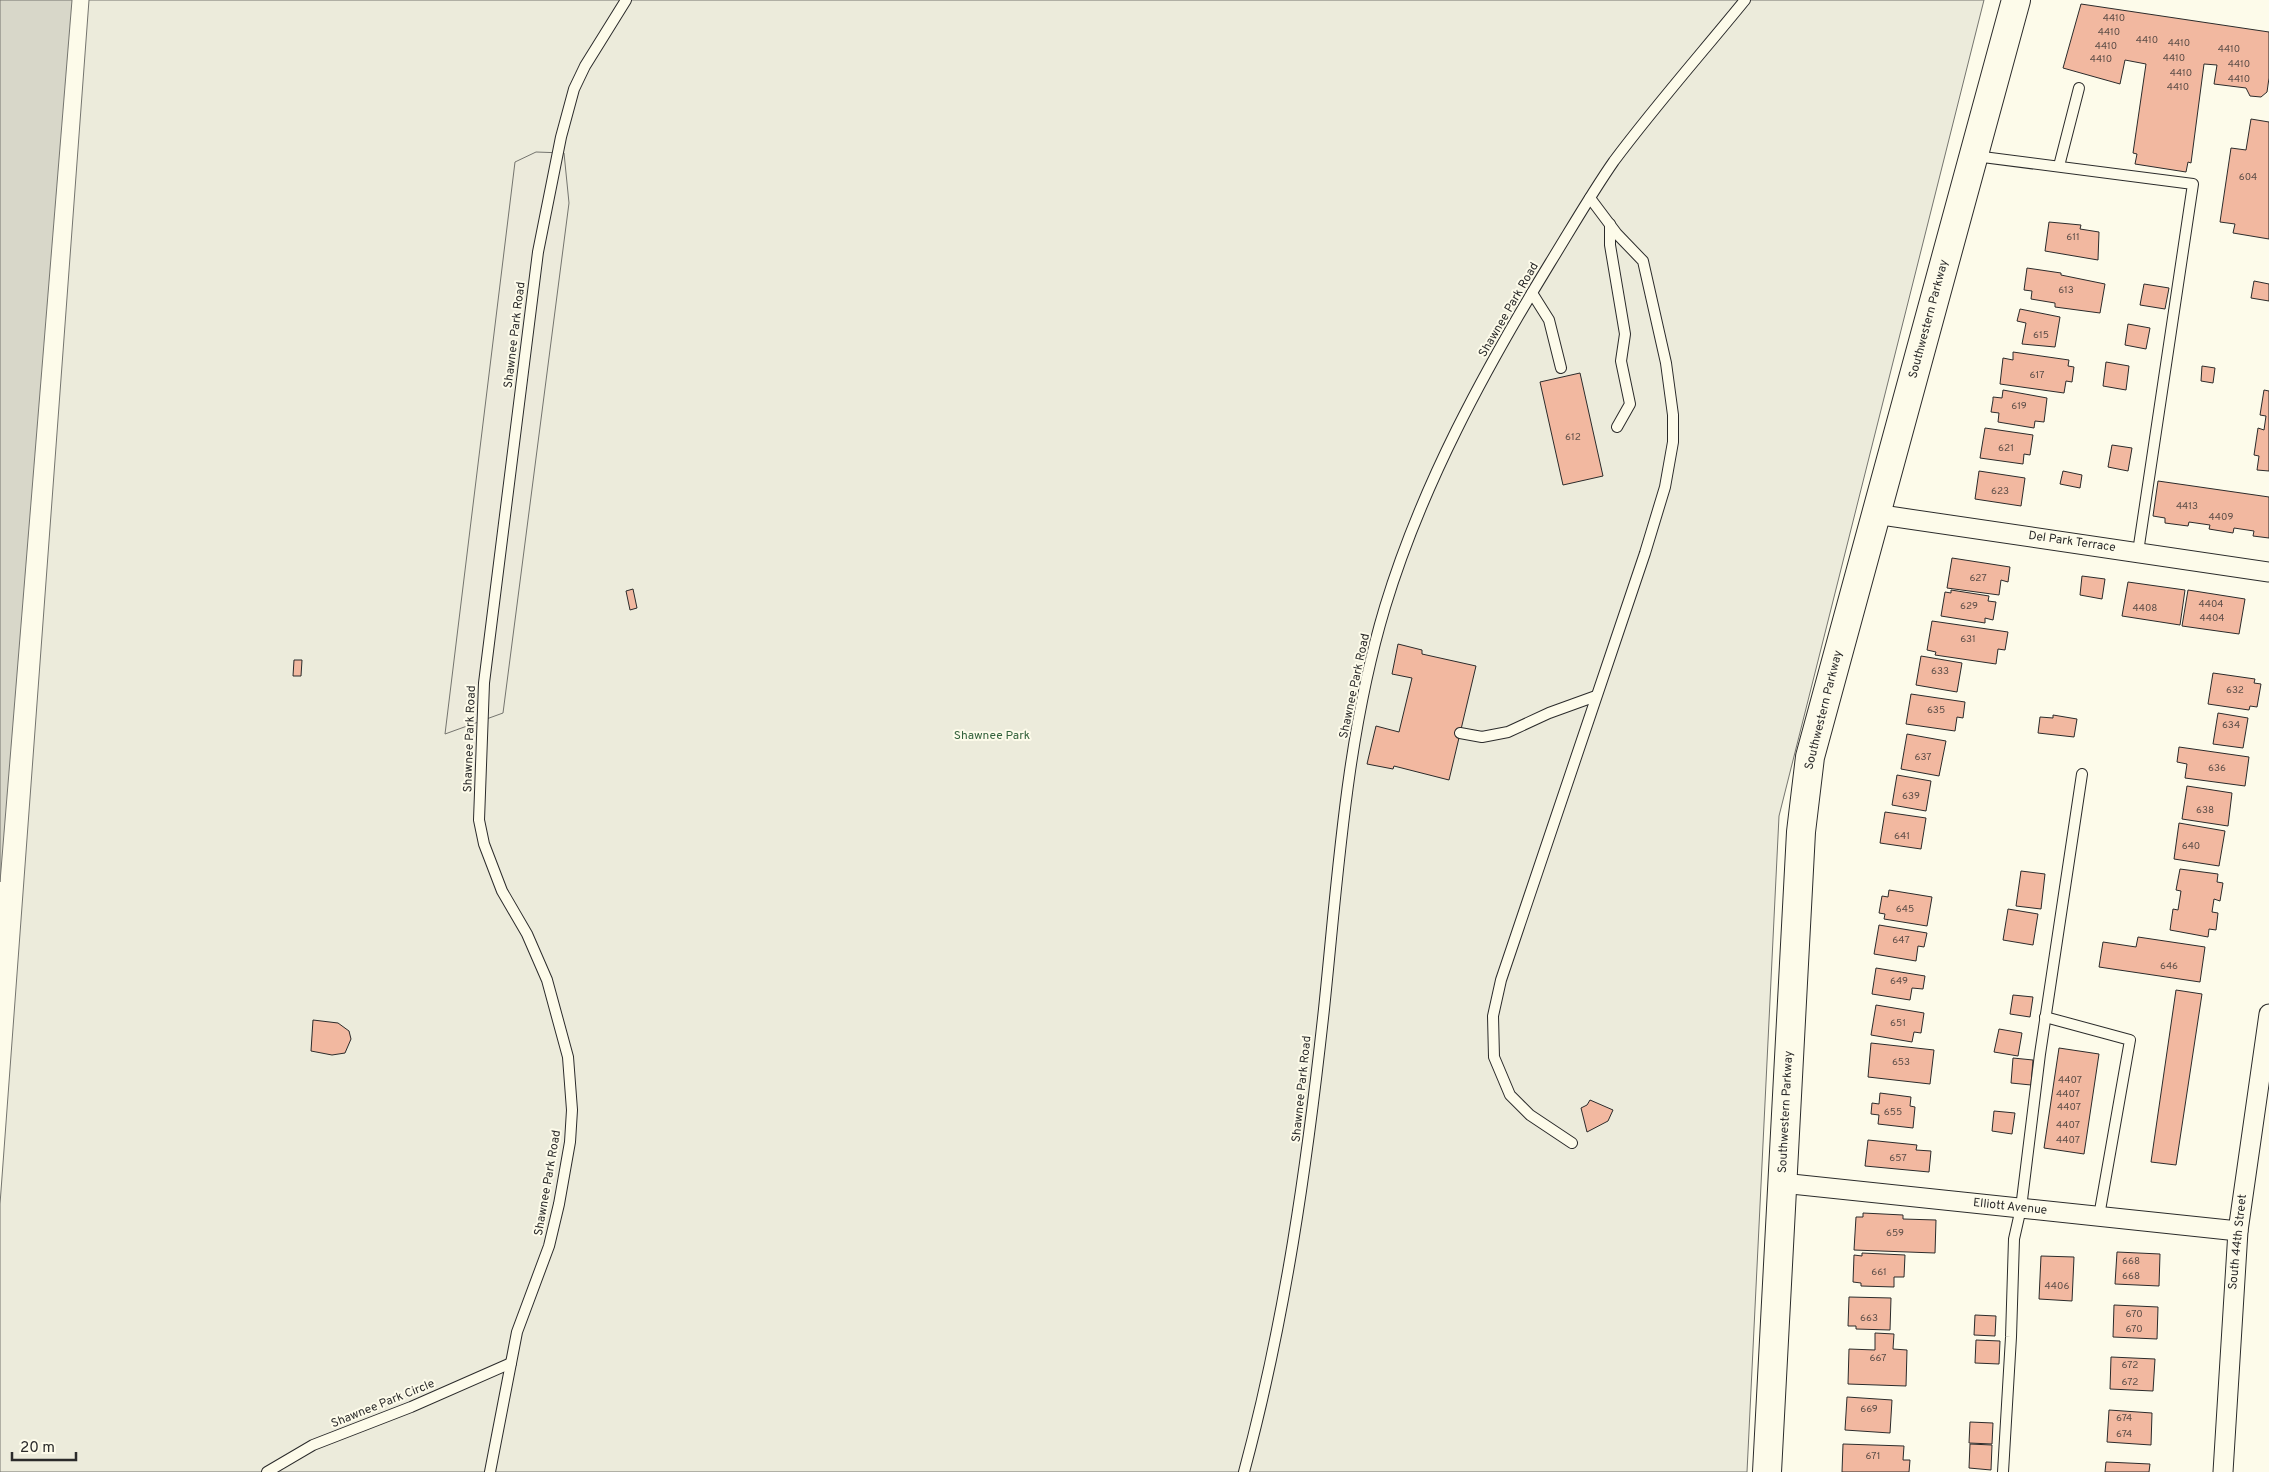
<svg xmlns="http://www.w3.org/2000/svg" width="2269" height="1472" font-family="Overpass,sans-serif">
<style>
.green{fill:#ecebdb;stroke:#74746e}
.parking{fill:#eceadb;stroke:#74746e}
.water{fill:#d8d7c9;stroke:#74746e}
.building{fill:#f2b8a0;stroke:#2b2b2b}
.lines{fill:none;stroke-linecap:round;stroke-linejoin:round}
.lane-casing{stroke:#2b2b2b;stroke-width:12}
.street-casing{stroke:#2b2b2b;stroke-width:21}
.secondary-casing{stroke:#2b2b2b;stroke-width:30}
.lane{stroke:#fdfbea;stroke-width:10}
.street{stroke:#fdfbea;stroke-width:19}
.secondary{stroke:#fdfbea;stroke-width:28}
.labels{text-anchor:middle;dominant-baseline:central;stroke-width:4;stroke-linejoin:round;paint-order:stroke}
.number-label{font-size:10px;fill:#5d4e48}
.street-label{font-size:12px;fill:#2b2b2b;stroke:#fdfbea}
.park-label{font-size:12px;fill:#34623c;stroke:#fdfbea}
</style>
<rect width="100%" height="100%" fill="#fdfbea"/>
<path class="green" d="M 89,0 L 1984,0 L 1779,816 L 1747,1472 L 0,1472 L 0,1204 Z"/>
<path class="parking" d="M 536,152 L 564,153 L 569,203 L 503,713 L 445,734 L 515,162 Z"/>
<path class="water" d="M 0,0 L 72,0 L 0,882 Z"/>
<g class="building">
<path d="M 2081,4 L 2269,32 L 2269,78 L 2267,92 L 2261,97 L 2250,96 L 2246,88 L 2214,84 L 2217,65 L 2204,64 L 2191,163 L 2188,162 L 2186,172 L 2135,164 L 2137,154 L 2133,153 L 2146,64 L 2125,60 L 2120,84 L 2063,68 Z"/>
<path d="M 2251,119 L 2269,122 L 2269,239 L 2233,233 L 2235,224 L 2220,222 L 2231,148 L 2246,150 Z"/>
<path d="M 2049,222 L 2081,225 L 2080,229 L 2099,232 L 2098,260 L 2045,251 Z"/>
<path d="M 2027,268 L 2061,273 L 2061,275 L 2105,284 L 2100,313 L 2055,307 L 2055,303 L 2031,299 L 2032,291 L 2024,290 Z"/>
<path d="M 2254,281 L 2269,284 L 2269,301 L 2251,298 Z"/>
<path d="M 2144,284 L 2169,288 L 2165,309 L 2140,305 Z"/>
<path d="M 2020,309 L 2060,317 L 2055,347 L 2022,344 L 2026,323 L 2017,321 Z"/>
<path d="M 2128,324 L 2150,328 L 2146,349 L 2125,345 Z"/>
<path d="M 2013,352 L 2069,360 L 2068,366 L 2074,367 L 2072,382 L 2066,381 L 2064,393 L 2000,384 L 2003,358 L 2013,360 Z"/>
<path d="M 2106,362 L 2129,366 L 2126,390 L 2103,386 Z"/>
<path d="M 2202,366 L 2215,368 L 2213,383 L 2201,381 Z"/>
<path d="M 1580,373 L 1603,476 L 1563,485 L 1540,382 Z"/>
<path d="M 2003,390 L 2047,398 L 2044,422 L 2035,421 L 2034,428 L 1998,422 L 1999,413 L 1991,412 L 1993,400 L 1993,397 L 2002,398 Z"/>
<path d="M 2264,390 L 2269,391 L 2269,471 L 2257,470 L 2259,456 L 2254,455 L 2258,428 L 2264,430 L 2266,416 L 2260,415 Z"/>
<path d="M 1985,428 L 2033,435 L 2030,455 L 2024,454 L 2023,464 L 1980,458 Z"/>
<path d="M 2112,445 L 2132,448 L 2128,471 L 2108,467 Z"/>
<path d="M 1979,471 L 2025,478 L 2021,506 L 1975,499 Z"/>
<path d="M 2063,471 L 2082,475 L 2080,488 L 2060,484 Z"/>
<path d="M 2158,481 L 2269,497 L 2269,538 L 2253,536 L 2254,531 L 2234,528 L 2233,533 L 2209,529 L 2210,525 L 2189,522 L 2188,526 L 2165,523 L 2165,518 L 2153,516 Z"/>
<path d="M 1952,558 L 2010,567 L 2008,582 L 2001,580 L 1999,595 L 1947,588 Z"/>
<path d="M 2082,576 L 2105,579 L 2102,599 L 2080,595 Z"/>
<path d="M 2128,582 L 2185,590 L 2180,625 L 2122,616 Z"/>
<path d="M 633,589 L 637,608 L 630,610 L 626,591 Z"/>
<path d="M 1951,590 L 1989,596 L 1988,601 L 1996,602 L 1993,620 L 1985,618 L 1985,623 L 1941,616 L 1945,592 L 1951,593 Z"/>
<path d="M 2188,590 L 2245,599 L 2239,634 L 2182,626 Z"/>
<path d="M 1932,621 L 2008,632 L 2005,650 L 1998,649 L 1996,664 L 1935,655 L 1936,652 L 1927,650 Z"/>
<path d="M 1398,644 L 1422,650 L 1422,654 L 1476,666 L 1449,780 L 1394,766 L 1393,769 L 1367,764 L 1376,726 L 1399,732 L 1412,678 L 1392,674 Z"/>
<path d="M 1921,656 L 1962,663 L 1957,692 L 1916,685 Z"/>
<path d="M 294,660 L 302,660 L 301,676 L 293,676 Z"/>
<path d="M 2213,673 L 2255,679 L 2254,683 L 2261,684 L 2257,707 L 2250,706 L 2249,710 L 2208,704 Z"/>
<path d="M 1911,694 L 1965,702 L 1963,718 L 1957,717 L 1955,731 L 1906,724 Z"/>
<path d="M 2218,713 L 2248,718 L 2243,748 L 2213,744 Z"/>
<path d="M 2053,715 L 2077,719 L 2074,737 L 2038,733 L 2040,717 L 2053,718 Z"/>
<path d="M 1907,734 L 1946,741 L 1939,776 L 1901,769 Z"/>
<path d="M 2179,747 L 2249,757 L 2245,786 L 2185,778 L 2187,764 L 2177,762 Z"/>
<path d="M 1897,775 L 1931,781 L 1926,811 L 1892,805 Z"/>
<path d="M 2187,786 L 2232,793 L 2228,826 L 2182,819 Z"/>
<path d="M 1885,812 L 1926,818 L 1921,849 L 1880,843 Z"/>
<path d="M 2179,823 L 2225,831 L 2219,866 L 2174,859 Z"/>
<path d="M 2180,869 L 2218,874 L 2217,882 L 2223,883 L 2220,901 L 2214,899 L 2212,912 L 2218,913 L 2216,930 L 2209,929 L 2208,937 L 2170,930 L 2173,909 L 2178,910 L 2181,891 L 2176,890 Z"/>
<path d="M 2021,871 L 2045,874 L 2041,909 L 2016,906 Z"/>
<path d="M 1889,890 L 1932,897 L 1927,926 L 1884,919 L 1885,914 L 1879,913 L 1882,896 L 1888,897 Z"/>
<path d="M 2008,909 L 2038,914 L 2033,945 L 2003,940 Z"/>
<path d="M 1879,925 L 1927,933 L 1924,947 L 1918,946 L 1916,961 L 1874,954 Z"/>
<path d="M 2138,937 L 2205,947 L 2200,982 L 2099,967 L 2103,942 L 2136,947 Z"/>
<path d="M 1876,968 L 1925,976 L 1923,989 L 1912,988 L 1910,1000 L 1872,994 Z"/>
<path d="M 2176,990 L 2202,994 L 2176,1165 L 2151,1162 Z"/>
<path d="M 2013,995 L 2033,997 L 2030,1017 L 2010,1014 Z"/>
<path d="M 1876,1005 L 1924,1013 L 1921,1033 L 1914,1032 L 1912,1042 L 1871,1035 Z"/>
<path d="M 313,1020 L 338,1023 L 349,1031 L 351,1039 L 345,1053 L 332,1055 L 311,1051 Z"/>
<path d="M 1999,1029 L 2022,1033 L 2018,1056 L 1994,1052 Z"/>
<path d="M 1871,1043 L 1934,1050 L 1930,1084 L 1868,1077 Z"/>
<path d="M 2059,1048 L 2099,1054 L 2084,1154 L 2044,1148 Z"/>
<path d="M 2013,1058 L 2033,1060 L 2031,1085 L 2011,1083 Z"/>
<path d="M 1880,1093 L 1911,1097 L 1910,1106 L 1915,1107 L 1913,1128 L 1878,1124 L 1879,1115 L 1871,1114 L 1872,1103 L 1879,1104 Z"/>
<path d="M 1590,1100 L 1613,1110 L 1608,1121 L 1587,1132 L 1581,1108 L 1587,1105 Z"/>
<path d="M 1994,1111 L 2015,1113 L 2012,1134 L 1992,1131 Z"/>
<path d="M 1868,1140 L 1917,1145 L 1916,1150 L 1931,1151 L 1929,1172 L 1865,1166 Z"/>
<path d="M 1863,1213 L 1903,1215 L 1903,1219 L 1936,1220 L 1935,1253 L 1854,1250 L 1856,1217 L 1863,1217 Z"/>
<path d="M 2117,1252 L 2160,1254 L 2159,1286 L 2115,1284 Z"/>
<path d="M 1862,1253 L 1905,1255 L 1904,1277 L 1894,1277 L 1894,1287 L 1861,1286 L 1861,1283 L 1853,1282 L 1854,1255 L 1862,1256 Z"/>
<path d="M 2041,1256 L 2074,1257 L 2072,1301 L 2039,1299 Z"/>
<path d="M 1849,1297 L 1891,1298 L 1890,1330 L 1856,1329 L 1856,1326 L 1848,1326 Z"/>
<path d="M 2114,1305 L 2158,1307 L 2157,1339 L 2113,1337 Z"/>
<path d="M 1975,1315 L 1996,1316 L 1995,1336 L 1974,1335 Z"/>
<path d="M 1875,1333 L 1894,1334 L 1893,1349 L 1907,1350 L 1906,1386 L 1848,1384 L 1849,1349 L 1875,1350 Z"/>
<path d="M 1976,1340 L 2000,1341 L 1999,1364 L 1975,1363 Z"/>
<path d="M 2111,1357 L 2155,1359 L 2153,1391 L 2110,1389 Z"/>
<path d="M 1847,1397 L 1892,1400 L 1890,1433 L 1845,1430 Z"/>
<path d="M 2109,1410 L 2152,1413 L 2151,1445 L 2107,1442 Z"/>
<path d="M 1970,1422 L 1993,1423 L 1992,1444 L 1969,1443 Z"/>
<path d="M 1843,1444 L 1904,1446 L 1903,1460 L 1910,1460 L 1909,1472 L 1842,1472 Z"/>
<path d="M 1970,1444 L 1992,1445 L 1991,1470 L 1969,1468 Z"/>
<path d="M 2106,1462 L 2150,1464 L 2149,1472 L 2105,1472 Z"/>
</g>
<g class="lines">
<g class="lane-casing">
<g id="lane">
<path d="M 1975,156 L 2193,184 L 2138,552"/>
<path d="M 2059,166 L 2079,88"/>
<path d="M 1610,224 L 1610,245 L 1625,334 L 1621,361 L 1630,404 L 1617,427"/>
<path d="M 1532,293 L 1549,320 L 1561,368"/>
<path d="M 1460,733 L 1482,737 L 1508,732 L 1549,713 L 1596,696"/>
<path d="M 2045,1017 L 2130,1040 L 2099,1216"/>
<path d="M 1572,1143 L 1530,1115 L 1510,1095 L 1494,1057 L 1493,1016 L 1501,980 L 1645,553 L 1665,487 L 1673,442 L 1673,415 L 1666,363 L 1643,261 L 1617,234 L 1590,198"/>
<path d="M 267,1472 L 313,1445 L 411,1407 L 511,1363"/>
<path d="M 490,1472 L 517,1332 L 549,1246 L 559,1204 L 570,1142 L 572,1110 L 568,1057 L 547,980 L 527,934 L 502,891 L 484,844 L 479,820 L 484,683 L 538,252 L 561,137 L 574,89 L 585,66 L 626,0"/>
<path d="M 1244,1472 C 1285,1320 1307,1165 1324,1009 C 1338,875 1346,737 1385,607 C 1422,485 1484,371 1550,263 C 1571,229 1591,194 1614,161 C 1655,106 1701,54 1745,0"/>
<path d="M 2003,1472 L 2011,1337 L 2014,1239 L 2021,1208 L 2040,1054 L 2082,774"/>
</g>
</g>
<g class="street-casing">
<g id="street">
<path d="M 1875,514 L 2269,572"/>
<path d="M 1782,1183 L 2238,1231"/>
<path d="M 2223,1472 L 2238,1231 L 2269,1014"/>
</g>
</g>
<g class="secondary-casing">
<path id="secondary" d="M 1767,1472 L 1801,832 L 1810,757 L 2016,0"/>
</g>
<use href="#lane" class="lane"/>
<use href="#street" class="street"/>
<use href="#secondary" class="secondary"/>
</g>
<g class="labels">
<g class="number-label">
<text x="2114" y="18">4410</text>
<text x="2109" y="32">4410</text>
<text x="2147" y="40">4410</text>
<text x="2179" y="43">4410</text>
<text x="2106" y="46">4410</text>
<text x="2229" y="49">4410</text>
<text x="2174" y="58">4410</text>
<text x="2101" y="59">4410</text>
<text x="2239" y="64">4410</text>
<text x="2181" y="73">4410</text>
<text x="2239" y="79">4410</text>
<text x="2178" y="87">4410</text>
<text x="2248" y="177">604</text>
<text x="2073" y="237">611</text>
<text x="2066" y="290">613</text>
<text x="2041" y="335">615</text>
<text x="2037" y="375">617</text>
<text x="2019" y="406">619</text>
<text x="1573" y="437">612</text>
<text x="2006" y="448">621</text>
<text x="2000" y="491">623</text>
<text x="2187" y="506">4413</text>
<text x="2221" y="517">4409</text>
<text x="1978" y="578">627</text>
<text x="2211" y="604">4404</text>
<text x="1969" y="606">629</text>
<text x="2145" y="608">4408</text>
<text x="2212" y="618">4404</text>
<text x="1968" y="639">631</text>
<text x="1940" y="671">633</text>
<text x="2235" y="690">632</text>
<text x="1936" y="710">635</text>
<text x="2231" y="725">634</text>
<text x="1923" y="757">637</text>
<text x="2217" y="768">636</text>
<text x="1911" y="796">639</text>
<text x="2205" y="810">638</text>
<text x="1902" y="836">641</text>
<text x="2191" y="846">640</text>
<text x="1905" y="909">645</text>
<text x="1901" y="940">647</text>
<text x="2169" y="966">646</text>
<text x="1899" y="981">649</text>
<text x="1898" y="1023">651</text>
<text x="1901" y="1062">653</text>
<text x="2070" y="1080">4407</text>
<text x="2068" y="1094">4407</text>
<text x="2069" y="1107">4407</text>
<text x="1893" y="1112">655</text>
<text x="2068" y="1125">4407</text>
<text x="2068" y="1140">4407</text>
<text x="1898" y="1158">657</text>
<text x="1895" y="1233">659</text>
<text x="2131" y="1261">668</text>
<text x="1879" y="1272">661</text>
<text x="2131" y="1276">668</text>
<text x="2057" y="1286">4406</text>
<text x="2134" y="1314">670</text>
<text x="1869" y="1318">663</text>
<text x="2134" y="1329">670</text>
<text x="1878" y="1358">667</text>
<text x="2130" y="1365">672</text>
<text x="2130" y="1382">672</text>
<text x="1869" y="1409">669</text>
<text x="2124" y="1418">674</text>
<text x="2124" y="1434">674</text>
<text x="1873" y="1456">671</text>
</g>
<g class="street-label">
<text transform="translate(1509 310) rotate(-60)">Shawnee Park Road</text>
<text transform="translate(1929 319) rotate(-75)">Southwestern Parkway</text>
<text transform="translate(515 335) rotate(-83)">Shawnee Park Road</text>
<text transform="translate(2072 542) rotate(8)">Del Park Terrace</text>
<text transform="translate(1355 686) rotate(-78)">Shawnee Park Road</text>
<text transform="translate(1824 710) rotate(-76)">Southwestern Parkway</text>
<text transform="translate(470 739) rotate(-88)">Shawnee Park Road</text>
<text transform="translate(1302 1089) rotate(-84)">Shawnee Park Road</text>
<text transform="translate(1786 1112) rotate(-87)">Southwestern Parkway</text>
<text transform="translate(548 1183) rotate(-80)">Shawnee Park Road</text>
<text transform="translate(2010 1207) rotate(6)">Elliott Avenue</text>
<text transform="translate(2238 1242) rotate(-84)">South 44th Street</text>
<text transform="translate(383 1404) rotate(-22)">Shawnee Park Circle</text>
</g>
<g class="park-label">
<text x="992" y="736">Shawnee Park</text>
</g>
</g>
<path d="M12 1452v8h64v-8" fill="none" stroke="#2b2b2b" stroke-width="2.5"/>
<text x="20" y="1452" font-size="15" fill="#2b2b2b" stroke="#fdfbea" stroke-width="4" paint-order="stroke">20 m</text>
</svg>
